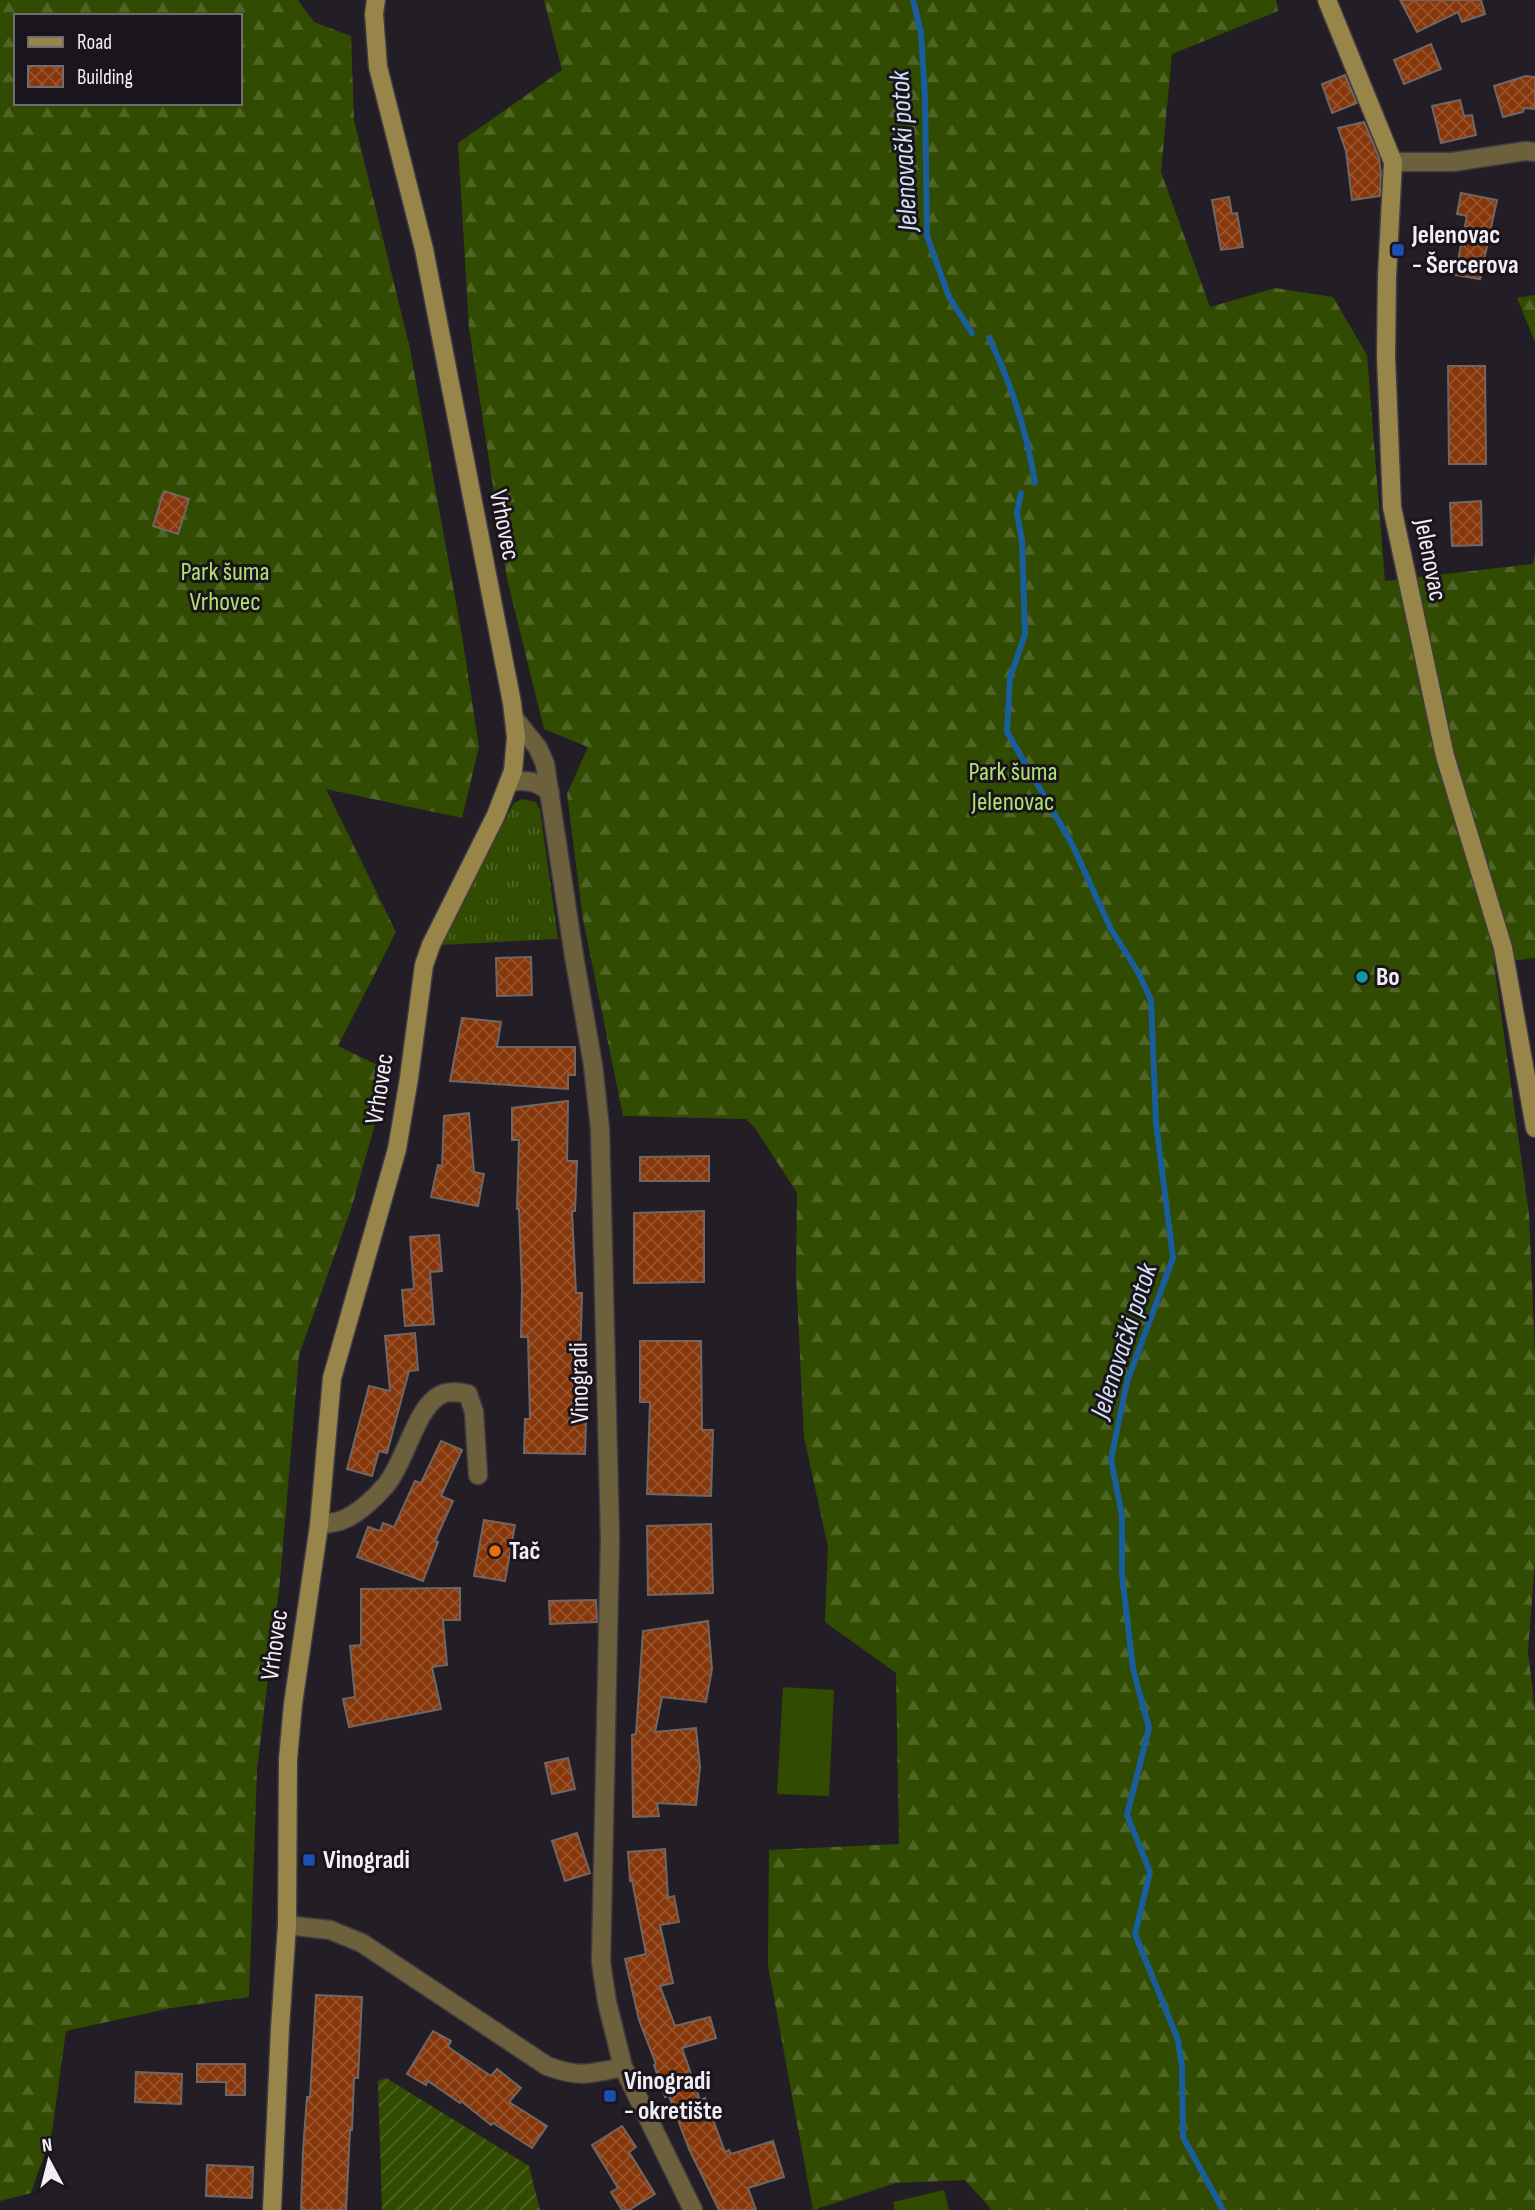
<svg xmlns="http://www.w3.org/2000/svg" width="1535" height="2210" font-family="'Sofia Sans Condensed',sans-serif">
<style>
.grass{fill:url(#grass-tufts)}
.forest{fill:url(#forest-firs);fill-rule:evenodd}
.garden{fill:url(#garden-furrows)}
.pitch{fill:#314b01}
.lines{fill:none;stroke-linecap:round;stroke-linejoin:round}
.stream{stroke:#1a5d9d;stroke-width:6}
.building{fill:url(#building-cross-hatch);stroke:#716662;stroke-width:2}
.street-casing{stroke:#403b43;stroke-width:21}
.secondary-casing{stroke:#403b43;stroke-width:21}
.street{stroke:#6c613c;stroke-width:18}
.secondary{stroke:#978549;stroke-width:18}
.transit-dot{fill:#1a4fb4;stroke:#1a151c;stroke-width:2.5}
.culture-dot{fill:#0f9aa8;stroke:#1a151c;stroke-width:2.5}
.food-dot{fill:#e8710a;stroke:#1a151c;stroke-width:2.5}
.labels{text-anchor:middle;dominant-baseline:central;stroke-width:6;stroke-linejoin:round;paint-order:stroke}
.poi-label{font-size:26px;font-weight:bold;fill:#f2eef3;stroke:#1a151c;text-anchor:start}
.street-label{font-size:26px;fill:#f2eef3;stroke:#1a151c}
.park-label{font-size:26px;fill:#b0e171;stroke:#1a151c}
.water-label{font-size:28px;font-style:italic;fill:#d2e2f4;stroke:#1a151c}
</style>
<defs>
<pattern id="grass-tufts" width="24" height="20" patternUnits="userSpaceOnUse" patternTransform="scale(1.75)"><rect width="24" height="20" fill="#314b01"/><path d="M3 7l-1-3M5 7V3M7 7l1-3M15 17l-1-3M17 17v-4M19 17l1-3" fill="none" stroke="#4f6526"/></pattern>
<pattern id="forest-firs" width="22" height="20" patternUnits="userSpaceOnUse" patternTransform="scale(1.75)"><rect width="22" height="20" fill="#314b01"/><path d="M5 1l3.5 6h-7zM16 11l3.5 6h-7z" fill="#4f6526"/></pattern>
<pattern id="garden-furrows" width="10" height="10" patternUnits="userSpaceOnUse" patternTransform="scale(1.75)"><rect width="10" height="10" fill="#314b01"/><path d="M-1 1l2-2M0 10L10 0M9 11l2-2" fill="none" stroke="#4f6526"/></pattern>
<pattern id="building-cross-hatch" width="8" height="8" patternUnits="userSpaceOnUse" patternTransform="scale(1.75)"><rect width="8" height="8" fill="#87370a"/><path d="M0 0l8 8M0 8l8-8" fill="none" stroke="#98542e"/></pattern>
</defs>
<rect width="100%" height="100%" fill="#231e26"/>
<path class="grass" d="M 522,799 L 536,802 L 540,810 L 558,939 L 440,945 L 514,803 Z"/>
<g class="forest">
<path d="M 0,0 L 298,0 L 314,22 L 351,36 L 354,120 L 410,349 L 462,636 L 479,747 L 462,818 L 326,789 L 396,932 L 338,1046 L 390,1071 L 351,1209 L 299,1355 L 280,1581 L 257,1769 L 249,1997 L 171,2008 L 66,2031 L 52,2132 L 31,2193 L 0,2201 ZM 16,16 L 240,16 L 240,103 L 16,103 Z"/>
<path d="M 544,0 L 1276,0 L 1278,11 L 1172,54 L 1161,172 L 1210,307 L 1275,288 L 1333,297 L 1367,355 L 1385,581 L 1533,564 L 1535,553 L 1535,958 L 1494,963 L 1529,1214 L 1535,1354 L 1535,1561 L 1528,1651 L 1535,1710 L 1535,2210 L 992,2210 L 965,2180 L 896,2183 L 813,2210 L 768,1965 L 769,1850 L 899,1844 L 896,1673 L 825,1622 L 828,1547 L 804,1437 L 796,1275 L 797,1193 L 755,1128 L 746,1119 L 623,1116 L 583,919 L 567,794 L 588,747 L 544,729 L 507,579 L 469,328 L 458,143 L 562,70 Z"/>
<path d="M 1535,295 L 1535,342 L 1517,298 Z"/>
</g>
<path class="garden" d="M 386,2078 L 529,2166 L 540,2210 L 382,2210 L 378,2081 Z"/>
<g class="pitch">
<path d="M 783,1687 L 834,1690 L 829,1796 L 777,1794 Z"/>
<path d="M 944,2190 L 949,2210 L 895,2210 L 893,2202 Z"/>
</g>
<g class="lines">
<g class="stream">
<path d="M 913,0 L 921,33 L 925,98 L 927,236 L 949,297 L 972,333"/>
<path d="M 989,338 C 1012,385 1027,432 1035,483"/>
<path d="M 1021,493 L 1017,513 L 1022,541 L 1025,634 L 1010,678 L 1007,732 L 1072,844 L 1111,929 L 1138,972 L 1151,1000 L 1156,1122 L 1173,1258 L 1127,1382 L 1111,1459 L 1122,1516 L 1122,1574 L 1133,1669 L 1149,1728 L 1127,1815 L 1150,1872 L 1135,1934 L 1178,2040 L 1182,2066 L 1183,2137 L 1223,2210"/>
</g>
</g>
<g class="building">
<path d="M 1400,0 L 1481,0 L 1485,14 L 1462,22 L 1458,12 L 1417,32 Z"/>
<path d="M 1431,44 L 1441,69 L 1404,84 L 1394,60 Z"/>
<path d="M 1345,75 L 1357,103 L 1332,113 L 1322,84 Z"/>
<path d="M 1526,76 L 1535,77 L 1535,109 L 1524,108 L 1523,112 L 1503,117 L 1494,86 Z"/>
<path d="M 1460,100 L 1464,116 L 1472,115 L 1476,135 L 1441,143 L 1432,106 Z"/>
<path d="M 1364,122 L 1379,157 L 1381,174 L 1380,196 L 1352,200 L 1346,151 L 1338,128 Z"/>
<path d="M 1461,193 L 1497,200 L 1480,279 L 1455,275 L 1467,216 L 1457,214 Z"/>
<path d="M 1229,197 L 1232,214 L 1237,213 L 1243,247 L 1221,250 L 1212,200 Z"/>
<path d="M 1448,366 L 1485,366 L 1486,464 L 1449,464 Z"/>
<path d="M 164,491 L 189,499 L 178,534 L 153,526 Z"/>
<path d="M 1481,501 L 1482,545 L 1452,546 L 1450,503 Z"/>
<path d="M 531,957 L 532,995 L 497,996 L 496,958 Z"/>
<path d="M 462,1018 L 501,1022 L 497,1047 L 575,1047 L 575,1075 L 568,1075 L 568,1089 L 450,1081 Z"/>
<path d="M 568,1101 L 567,1161 L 577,1161 L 575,1211 L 572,1211 L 576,1293 L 582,1293 L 580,1365 L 583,1420 L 586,1420 L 585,1454 L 524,1453 L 525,1419 L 530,1419 L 528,1337 L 521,1337 L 522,1290 L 519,1209 L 517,1209 L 519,1140 L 512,1140 L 512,1108 Z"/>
<path d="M 469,1113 L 474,1172 L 484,1174 L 478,1206 L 431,1197 L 438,1165 L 442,1166 L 444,1116 Z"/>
<path d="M 709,1156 L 709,1181 L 640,1181 L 640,1157 Z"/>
<path d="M 704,1211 L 704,1282 L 634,1283 L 634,1213 Z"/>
<path d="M 439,1235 L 442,1271 L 430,1272 L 434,1324 L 405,1326 L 402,1290 L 414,1289 L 410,1237 Z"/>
<path d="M 415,1333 L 418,1370 L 409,1371 L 387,1453 L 379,1451 L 372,1476 L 347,1469 L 369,1386 L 390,1391 L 385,1336 Z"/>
<path d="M 640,1341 L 701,1341 L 702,1430 L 713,1430 L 711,1496 L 647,1494 L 650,1402 L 640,1402 Z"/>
<path d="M 441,1441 L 462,1450 L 441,1496 L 453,1501 L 435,1541 L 438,1542 L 423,1581 L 357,1557 L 368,1527 L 380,1531 L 383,1523 L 394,1527 L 415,1481 L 421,1483 Z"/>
<path d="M 484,1520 L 515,1525 L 505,1581 L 474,1576 Z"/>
<path d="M 711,1524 L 713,1593 L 648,1595 L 647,1526 Z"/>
<path d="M 460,1588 L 460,1620 L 443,1620 L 447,1665 L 432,1667 L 441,1709 L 349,1727 L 343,1699 L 355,1697 L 350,1646 L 361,1645 L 361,1589 Z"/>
<path d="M 596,1600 L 597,1622 L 550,1624 L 549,1601 Z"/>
<path d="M 708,1621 L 712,1669 L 706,1702 L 662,1697 L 655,1732 L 696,1728 L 700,1767 L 696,1805 L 657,1803 L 659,1816 L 633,1817 L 632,1735 L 636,1734 L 643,1631 Z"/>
<path d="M 568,1758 L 575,1789 L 552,1794 L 545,1763 Z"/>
<path d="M 577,1833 L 590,1873 L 565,1881 L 552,1841 Z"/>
<path d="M 665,1849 L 668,1898 L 674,1896 L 679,1922 L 660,1925 L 673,1983 L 660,1986 L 675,2026 L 710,2017 L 716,2038 L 682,2048 L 700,2100 L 705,2098 L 725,2152 L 729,2150 L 731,2154 L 773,2141 L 784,2177 L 748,2188 L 756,2210 L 719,2210 L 689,2149 L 669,2096 L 665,2097 L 654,2065 L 656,2064 L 639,2020 L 625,1959 L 646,1954 L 632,1880 L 630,1881 L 628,1852 Z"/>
<path d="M 316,1995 L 362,1997 L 358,2078 L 354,2078 L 352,2130 L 350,2130 L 346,2210 L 301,2210 L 303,2151 L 307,2097 L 310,2097 Z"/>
<path d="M 433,2031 L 451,2041 L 448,2047 L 491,2076 L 497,2069 L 521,2088 L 509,2102 L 547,2126 L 532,2148 L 493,2123 L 491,2125 L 461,2101 L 460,2103 L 428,2081 L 426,2085 L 407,2074 Z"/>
<path d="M 197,2064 L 245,2064 L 245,2095 L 226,2095 L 226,2082 L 197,2082 Z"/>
<path d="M 136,2072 L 182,2074 L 181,2104 L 135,2102 Z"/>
<path d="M 622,2126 L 636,2147 L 629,2152 L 655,2194 L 629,2210 L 622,2210 L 611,2192 L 618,2188 L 592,2145 Z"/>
<path d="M 207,2165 L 253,2167 L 252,2198 L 206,2196 Z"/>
</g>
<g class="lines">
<g class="street-casing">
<g id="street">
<path d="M 1393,162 L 1453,162 L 1526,151 L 1535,152"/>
<path d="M 514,718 L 538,748 L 545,764 L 574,956 L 593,1065 L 600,1129 L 610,1539 L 601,1962 L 607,2002 L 623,2067 L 693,2210"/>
<path d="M 509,782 C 525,780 538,780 550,793"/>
<path d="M 319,1525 C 326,1523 333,1523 340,1521 C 357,1515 375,1498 386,1485 C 405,1462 415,1412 437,1397 C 446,1390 458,1392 468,1394 L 474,1412 L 478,1475"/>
<path d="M 287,1925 L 330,1930 L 362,1943 L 547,2066 C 579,2078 591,2074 623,2067"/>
</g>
</g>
<g class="secondary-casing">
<g id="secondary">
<path d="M 1327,0 L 1393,162 L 1387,276 L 1386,356 L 1392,507 L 1445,756 L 1503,948 L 1535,1128"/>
<path d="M 272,2210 L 280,2028 L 287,1925 L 288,1759 L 293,1704 L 319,1525 L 332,1378 L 397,1149 L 409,1078 L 424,965 L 431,945 L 496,815 L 513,771 L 516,737 L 512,703 L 424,249 L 378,67 L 374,14 L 376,0"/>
</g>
</g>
<use href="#street" class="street"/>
<use href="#secondary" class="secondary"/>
</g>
<g class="transit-dot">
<rect x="1391" y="243" width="14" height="14" rx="3.5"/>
<rect x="302" y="1853" width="14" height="14" rx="3.5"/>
<rect x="603" y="2089" width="14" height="14" rx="3.5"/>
</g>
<circle class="culture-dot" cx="1362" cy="977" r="7"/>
<circle class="food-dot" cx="495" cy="1551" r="7"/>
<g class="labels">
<g class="poi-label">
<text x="1412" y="235">Jelenovac<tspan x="1412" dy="30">- Šercerova</tspan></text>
<text x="1376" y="977">Bo</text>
<text x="509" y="1551">Tač</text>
<text x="323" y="1860">Vinogradi</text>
<text x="624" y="2081">Vinogradi<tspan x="624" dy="30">- okretište</tspan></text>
</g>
<g class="street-label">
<text transform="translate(504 525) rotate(79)">Vrhovec</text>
<text transform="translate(1430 560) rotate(79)">Jelenovac</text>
<text transform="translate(380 1089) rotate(-81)">Vrhovec</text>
<text transform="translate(580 1383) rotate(-91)">Vinogradi</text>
<text transform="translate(275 1645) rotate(-82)">Vrhovec</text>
</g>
<g class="park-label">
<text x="225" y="572">Park šuma<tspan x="225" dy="30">Vrhovec</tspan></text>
<text x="1013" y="772">Park šuma<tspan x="1013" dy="30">Jelenovac</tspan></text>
</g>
<g class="water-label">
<text transform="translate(904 151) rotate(-93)">Jelenovački potok</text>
<text transform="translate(1124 1341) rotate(-72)">Jelenovački potok</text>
</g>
</g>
<rect x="14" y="14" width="228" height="91" fill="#1a151c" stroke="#706c72" stroke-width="2"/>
<rect x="28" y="37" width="35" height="10" fill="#978549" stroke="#706c72" stroke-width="2"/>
<text x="77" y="49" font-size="21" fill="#f2eef3">Road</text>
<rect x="28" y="66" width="35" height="21" fill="url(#building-cross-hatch)" stroke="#706c72" stroke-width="2"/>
<text x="77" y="84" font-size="21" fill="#f2eef3">Building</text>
<g transform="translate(49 2161) rotate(353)" stroke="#1a151c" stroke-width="5" paint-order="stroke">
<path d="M0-5L12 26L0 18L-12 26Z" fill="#f2eef3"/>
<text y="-10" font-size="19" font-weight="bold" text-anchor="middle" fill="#f2eef3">N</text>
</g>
</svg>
